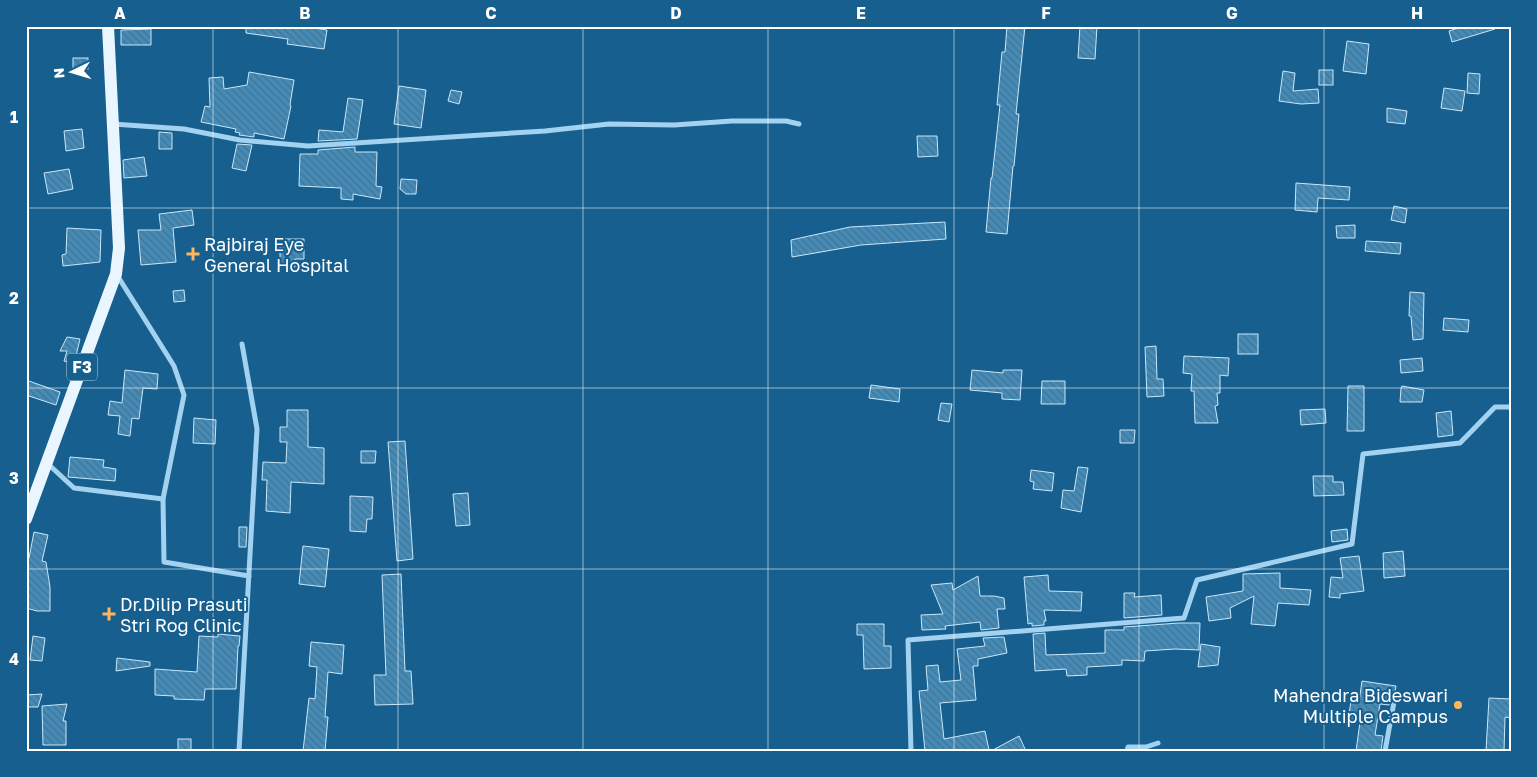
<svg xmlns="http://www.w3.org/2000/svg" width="1537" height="777" font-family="'Golos Text',sans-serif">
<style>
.building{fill:url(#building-back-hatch);stroke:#c8e8fb}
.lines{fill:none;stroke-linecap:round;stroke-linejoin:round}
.street{stroke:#a2d2ef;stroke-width:5}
.primary{stroke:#eaf6ff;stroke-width:12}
.grid{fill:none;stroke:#fff;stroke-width:1;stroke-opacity:0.55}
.poi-dot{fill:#ffb660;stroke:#175f8e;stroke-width:2}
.labels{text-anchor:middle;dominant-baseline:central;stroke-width:4;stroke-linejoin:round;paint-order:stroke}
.shield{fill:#175f8e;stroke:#b9cfdd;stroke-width:1}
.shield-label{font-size:16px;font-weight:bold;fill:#fff}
.poi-label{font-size:18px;fill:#fff;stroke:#175f8e;text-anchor:start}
.neatline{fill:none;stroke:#fff;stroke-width:2}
.grid-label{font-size:16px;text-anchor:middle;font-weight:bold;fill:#fff}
</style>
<defs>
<pattern id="building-back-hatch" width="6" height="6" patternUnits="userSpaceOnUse" patternTransform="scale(1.25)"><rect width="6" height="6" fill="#448bb8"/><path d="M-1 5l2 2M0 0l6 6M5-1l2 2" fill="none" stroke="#47728d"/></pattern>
</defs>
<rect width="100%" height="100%" fill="#175f8e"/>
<g class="building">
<path d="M 246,26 L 302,26 L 327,30 L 324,49 L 287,44 L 288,39 L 246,33 Z"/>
<path d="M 1007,26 L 1025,26 L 1016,114 L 1019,114 L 1014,166 L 1013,166 L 1007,234 L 986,232 L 991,178 L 992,178 L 1000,105 L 997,105 L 1002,52 L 1005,52 Z"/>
<path d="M 1080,26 L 1097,26 L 1095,59 L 1078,58 Z"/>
<path d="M 1465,26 L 1494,26 L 1495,29 L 1452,42 L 1449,31 Z"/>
<path d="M 151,29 L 151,45 L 121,45 L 121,30 Z"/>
<path d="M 1347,41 L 1369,44 L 1366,74 L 1343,71 Z"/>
<rect x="73" y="58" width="15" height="11"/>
<rect x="1319" y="70" width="14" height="15"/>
<path d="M 1283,71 L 1295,73 L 1293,91 L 1318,89 L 1319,103 L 1301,104 L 1279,101 Z"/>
<path d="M 249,72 L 294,80 L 290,105 L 291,106 L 284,139 L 254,133 L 254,137 L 239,135 L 240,133 L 235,132 L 236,129 L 201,122 L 205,106 L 210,107 L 209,78 L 223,77 L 224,89 L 247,85 Z"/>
<path d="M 1468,73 L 1480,74 L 1479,94 L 1467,93 Z"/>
<path d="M 399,86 L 426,90 L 421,128 L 394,124 Z"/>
<path d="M 1444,88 L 1465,91 L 1462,111 L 1441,108 Z"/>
<path d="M 451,90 L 462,92 L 459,104 L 448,101 Z"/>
<path d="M 348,98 L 363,100 L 357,139 L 318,141 L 319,130 L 343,132 Z"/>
<path d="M 1387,108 L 1407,111 L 1405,124 L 1387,122 Z"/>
<path d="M 82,129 L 84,148 L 66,151 L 64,131 Z"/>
<path d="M 159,132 L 172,133 L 172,149 L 159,149 Z"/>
<path d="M 917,136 L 937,136 L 938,156 L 918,157 Z"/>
<path d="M 237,144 L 252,145 L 246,171 L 232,168 Z"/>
<path d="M 355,147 L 355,152 L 377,152 L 376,186 L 382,187 L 380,199 L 353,194 L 353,200 L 341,199 L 341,188 L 299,186 L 300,154 L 318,154 L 318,150 Z"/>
<path d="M 144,157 L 147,176 L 124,178 L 123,160 Z"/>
<path d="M 69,169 L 73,189 L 48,194 L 44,173 Z"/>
<path d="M 401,179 L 417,180 L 416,194 L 406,194 L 400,189 Z"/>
<path d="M 1296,183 L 1350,187 L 1349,200 L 1318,198 L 1317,212 L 1295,210 Z"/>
<path d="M 1394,206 L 1407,209 L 1405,223 L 1391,220 Z"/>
<path d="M 192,210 L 194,225 L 173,228 L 176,262 L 141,265 L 138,230 L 161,230 L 159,214 Z"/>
<path d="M 945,222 L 946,239 L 861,245 L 792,257 L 791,240 L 850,227 Z"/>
<path d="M 1355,225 L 1355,238 L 1337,238 L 1336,226 Z"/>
<path d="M 67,228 L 101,230 L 100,262 L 63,266 L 62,255 L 66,254 Z"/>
<path d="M 280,239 L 304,239 L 304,259 L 295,259 L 295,267 L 280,267 Z"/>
<path d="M 1366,241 L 1401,243 L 1400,254 L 1365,251 Z"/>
<path d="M 184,290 L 185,301 L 174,302 L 173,291 Z"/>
<path d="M 1410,292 L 1424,293 L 1423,339 L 1413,340 L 1411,316 L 1409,316 Z"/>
<path d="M 1444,318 L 1469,320 L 1468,332 L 1443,330 Z"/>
<rect x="1238" y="334" width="20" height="20"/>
<path d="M 67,337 L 80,339 L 74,364 L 64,361 L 67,351 L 60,351 Z"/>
<path d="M 1156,346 L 1157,379 L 1163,379 L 1164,396 L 1147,397 L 1145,347 Z"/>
<path d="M 1184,356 L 1229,358 L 1228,376 L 1220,375 L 1220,393 L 1217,393 L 1218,405 L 1215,406 L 1218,423 L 1195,423 L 1194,391 L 1191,391 L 1192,374 L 1183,373 Z"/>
<path d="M 1422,358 L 1423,371 L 1401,373 L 1400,360 Z"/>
<path d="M 125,370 L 158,374 L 157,389 L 143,388 L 139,419 L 132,418 L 130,436 L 118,434 L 120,416 L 108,415 L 110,401 L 122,403 Z"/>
<path d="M 972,370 L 1003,373 L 1003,370 L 1022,370 L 1020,400 L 1002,399 L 1002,393 L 970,390 Z"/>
<path d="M 26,380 L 60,392 L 56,405 L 26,395 Z"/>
<path d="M 1042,381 L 1065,381 L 1065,404 L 1041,404 Z"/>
<path d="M 871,385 L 900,389 L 899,402 L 869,398 Z"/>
<path d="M 1348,386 L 1364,386 L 1364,431 L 1347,431 Z"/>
<path d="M 1402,386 L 1424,390 L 1422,402 L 1400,402 L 1401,388 Z"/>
<path d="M 941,403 L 952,404 L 949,422 L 938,420 Z"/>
<path d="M 1325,409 L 1326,423 L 1301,425 L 1300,410 Z"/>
<path d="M 287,410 L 308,410 L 308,447 L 324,448 L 324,484 L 291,482 L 290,513 L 266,511 L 267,480 L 262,480 L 263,462 L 286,463 L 287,442 L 280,442 L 280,427 L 287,427 Z"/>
<path d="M 1451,411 L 1453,435 L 1438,437 L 1436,413 Z"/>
<path d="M 194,418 L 216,420 L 215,444 L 193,443 Z"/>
<path d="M 1120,430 L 1135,430 L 1134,443 L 1120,443 Z"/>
<path d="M 405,441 L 413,559 L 397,561 L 388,442 Z"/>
<path d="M 361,451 L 376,451 L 375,463 L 361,463 Z"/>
<path d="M 70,457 L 104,460 L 103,467 L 116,469 L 115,481 L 68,477 Z"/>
<path d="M 1078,467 L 1088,468 L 1081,512 L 1061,508 L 1063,490 L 1074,491 Z"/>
<path d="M 1031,470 L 1054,473 L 1052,491 L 1033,489 L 1034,482 L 1030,481 Z"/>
<path d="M 1313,476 L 1333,476 L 1333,482 L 1343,482 L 1344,495 L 1314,496 Z"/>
<path d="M 468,493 L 470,525 L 456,526 L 453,494 Z"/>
<path d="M 350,496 L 373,497 L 372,519 L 367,519 L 366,532 L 350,531 Z"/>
<path d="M 239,527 L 247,527 L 246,547 L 239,547 Z"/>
<path d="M 1347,529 L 1348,540 L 1332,542 L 1331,531 Z"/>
<path d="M 34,532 L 48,535 L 42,561 L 46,562 L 50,587 L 50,611 L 37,611 L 26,608 L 26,557 L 29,558 Z"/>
<path d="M 303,546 L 329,549 L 325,587 L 299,584 Z"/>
<path d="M 1403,551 L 1405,576 L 1384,578 L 1383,553 Z"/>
<path d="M 1359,556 L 1364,591 L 1340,594 L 1340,598 L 1329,597 L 1331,577 L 1343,578 L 1340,558 Z"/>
<path d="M 1280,573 L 1280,588 L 1311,590 L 1309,605 L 1278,603 L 1275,626 L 1251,624 L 1254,596 L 1230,608 L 1231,618 L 1209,621 L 1206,597 L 1243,591 L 1243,574 Z"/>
<path d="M 401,574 L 405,671 L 411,671 L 413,704 L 375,705 L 374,675 L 386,675 L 382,575 Z"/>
<path d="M 1048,575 L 1049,591 L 1082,592 L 1081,611 L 1044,610 L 1046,621 L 1044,621 L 1044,625 L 1032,626 L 1032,623 L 1028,624 L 1024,577 Z"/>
<path d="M 978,576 L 980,596 L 994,596 L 1004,598 L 1005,609 L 997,609 L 999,628 L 981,630 L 980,622 L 945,626 L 946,629 L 922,630 L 921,615 L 943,614 L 931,585 L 952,583 L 953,590 Z"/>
<path d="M 1124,593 L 1135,593 L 1134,597 L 1161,595 L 1162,615 L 1124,618 Z"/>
<path d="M 1179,623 L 1200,623 L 1199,650 L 1175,649 L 1145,651 L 1144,661 L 1122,660 L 1122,665 L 1087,667 L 1087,675 L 1067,676 L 1066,669 L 1035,671 L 1033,634 L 1045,633 L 1046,655 L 1105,653 L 1105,630 L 1124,630 L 1124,627 Z"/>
<path d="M 857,624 L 884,624 L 884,646 L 891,646 L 891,668 L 864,669 L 863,635 L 857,635 Z"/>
<path d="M 218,634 L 240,636 L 239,646 L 238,646 L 236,689 L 205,689 L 204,700 L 174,699 L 174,696 L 155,695 L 155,669 L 197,672 L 199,636 L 218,637 Z"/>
<path d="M 33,636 L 45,638 L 42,661 L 30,660 Z"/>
<path d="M 1004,637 L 1007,653 L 978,659 L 978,666 L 973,666 L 976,700 L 940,703 L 944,739 L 985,731 L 989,750 L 925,751 L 919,691 L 928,690 L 926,666 L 938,665 L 940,682 L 961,680 L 957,649 L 985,646 L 983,638 Z"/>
<path d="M 311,642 L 344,645 L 342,674 L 328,672 L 325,717 L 328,717 L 325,751 L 303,751 L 309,698 L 315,699 L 317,667 L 309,666 Z"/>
<path d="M 1201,644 L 1220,647 L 1218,665 L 1198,667 Z"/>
<path d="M 117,658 L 150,662 L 150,666 L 116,671 Z"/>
<path d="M 1362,681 L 1396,686 L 1394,698 L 1390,700 L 1389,705 L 1380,704 L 1375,735 L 1383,736 L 1381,751 L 1356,751 L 1360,722 L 1348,720 L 1351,701 L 1359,702 Z"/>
<path d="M 42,694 L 38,707 L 26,707 L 26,695 Z"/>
<path d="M 1489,698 L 1511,699 L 1511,718 L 1505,717 L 1504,751 L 1486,751 Z"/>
<path d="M 67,704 L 63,721 L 66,721 L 66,745 L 43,745 L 42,706 Z"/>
<path d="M 1019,736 L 1026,751 L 991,751 Z"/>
<rect x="178" y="739" width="13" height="12"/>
</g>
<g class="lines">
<g class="street">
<path d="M 113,124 L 184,129 L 240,140 L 308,146 L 545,131 L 609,124 L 674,125 L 732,121 L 786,121 L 799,124"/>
<path d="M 117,275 L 174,366 L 184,395 L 163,499 L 164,562 L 249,576"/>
<path d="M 47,463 L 74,488 L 163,499"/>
<path d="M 239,751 L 257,429 L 242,344"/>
<path d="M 911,751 L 908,640 L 1184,618 L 1197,580 L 1352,544 L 1363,454 L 1460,443 L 1495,407 L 1511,407"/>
<path d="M 1127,751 L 1128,747 L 1146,747 L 1158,743"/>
<path d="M 1385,751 L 1394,702"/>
</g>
<path class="primary" d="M 26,519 L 116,274 L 119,248 L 108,26"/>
</g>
<path class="grid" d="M 213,26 L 213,751M 398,26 L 398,751M 583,26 L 583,751M 768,26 L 768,751M 954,26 L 954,751M 1139,26 L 1139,751M 1324,26 L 1324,751M 26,208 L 1511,208M 26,388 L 1511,388M 26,569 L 1511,569"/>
<g class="poi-dot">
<path d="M190.5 246.5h5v5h5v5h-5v5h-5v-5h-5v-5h5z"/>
<path d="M106.5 606.5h5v5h5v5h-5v5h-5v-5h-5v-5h5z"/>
<circle cx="1458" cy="705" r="5"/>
</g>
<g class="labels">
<rect class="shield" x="67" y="353.5" width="30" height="27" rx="4"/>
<g class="shield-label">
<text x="82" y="367">F3</text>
</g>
<g class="poi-label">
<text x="204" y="244">Rajbiraj Eye<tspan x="204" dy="21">General Hospital</tspan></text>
<text x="120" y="604">Dr.Dilip Prasuti<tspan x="120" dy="21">Stri Rog Clinic</tspan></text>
<text x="1448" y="695" text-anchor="end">Mahendra Bideswari<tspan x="1448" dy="21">Multiple Campus</tspan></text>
</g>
</g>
<rect width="1537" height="777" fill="none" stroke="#175f8e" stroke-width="55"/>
<g transform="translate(72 72) rotate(265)" stroke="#175f8e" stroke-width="4" paint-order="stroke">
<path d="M0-4L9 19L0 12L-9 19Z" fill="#ffffff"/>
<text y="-8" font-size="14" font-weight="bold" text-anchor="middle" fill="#ffffff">N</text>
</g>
<rect x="28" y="28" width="1482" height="722" class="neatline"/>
<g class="grid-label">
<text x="120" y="19">A</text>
<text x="305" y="19">B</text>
<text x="491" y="19">C</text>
<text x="676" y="19">D</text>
<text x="861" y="19">E</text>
<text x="1046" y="19">F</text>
<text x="1232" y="19">G</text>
<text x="1417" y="19">H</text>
<text x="14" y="123">1</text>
<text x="14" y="304">2</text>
<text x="14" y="484">3</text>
<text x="14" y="665">4</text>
</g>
</svg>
